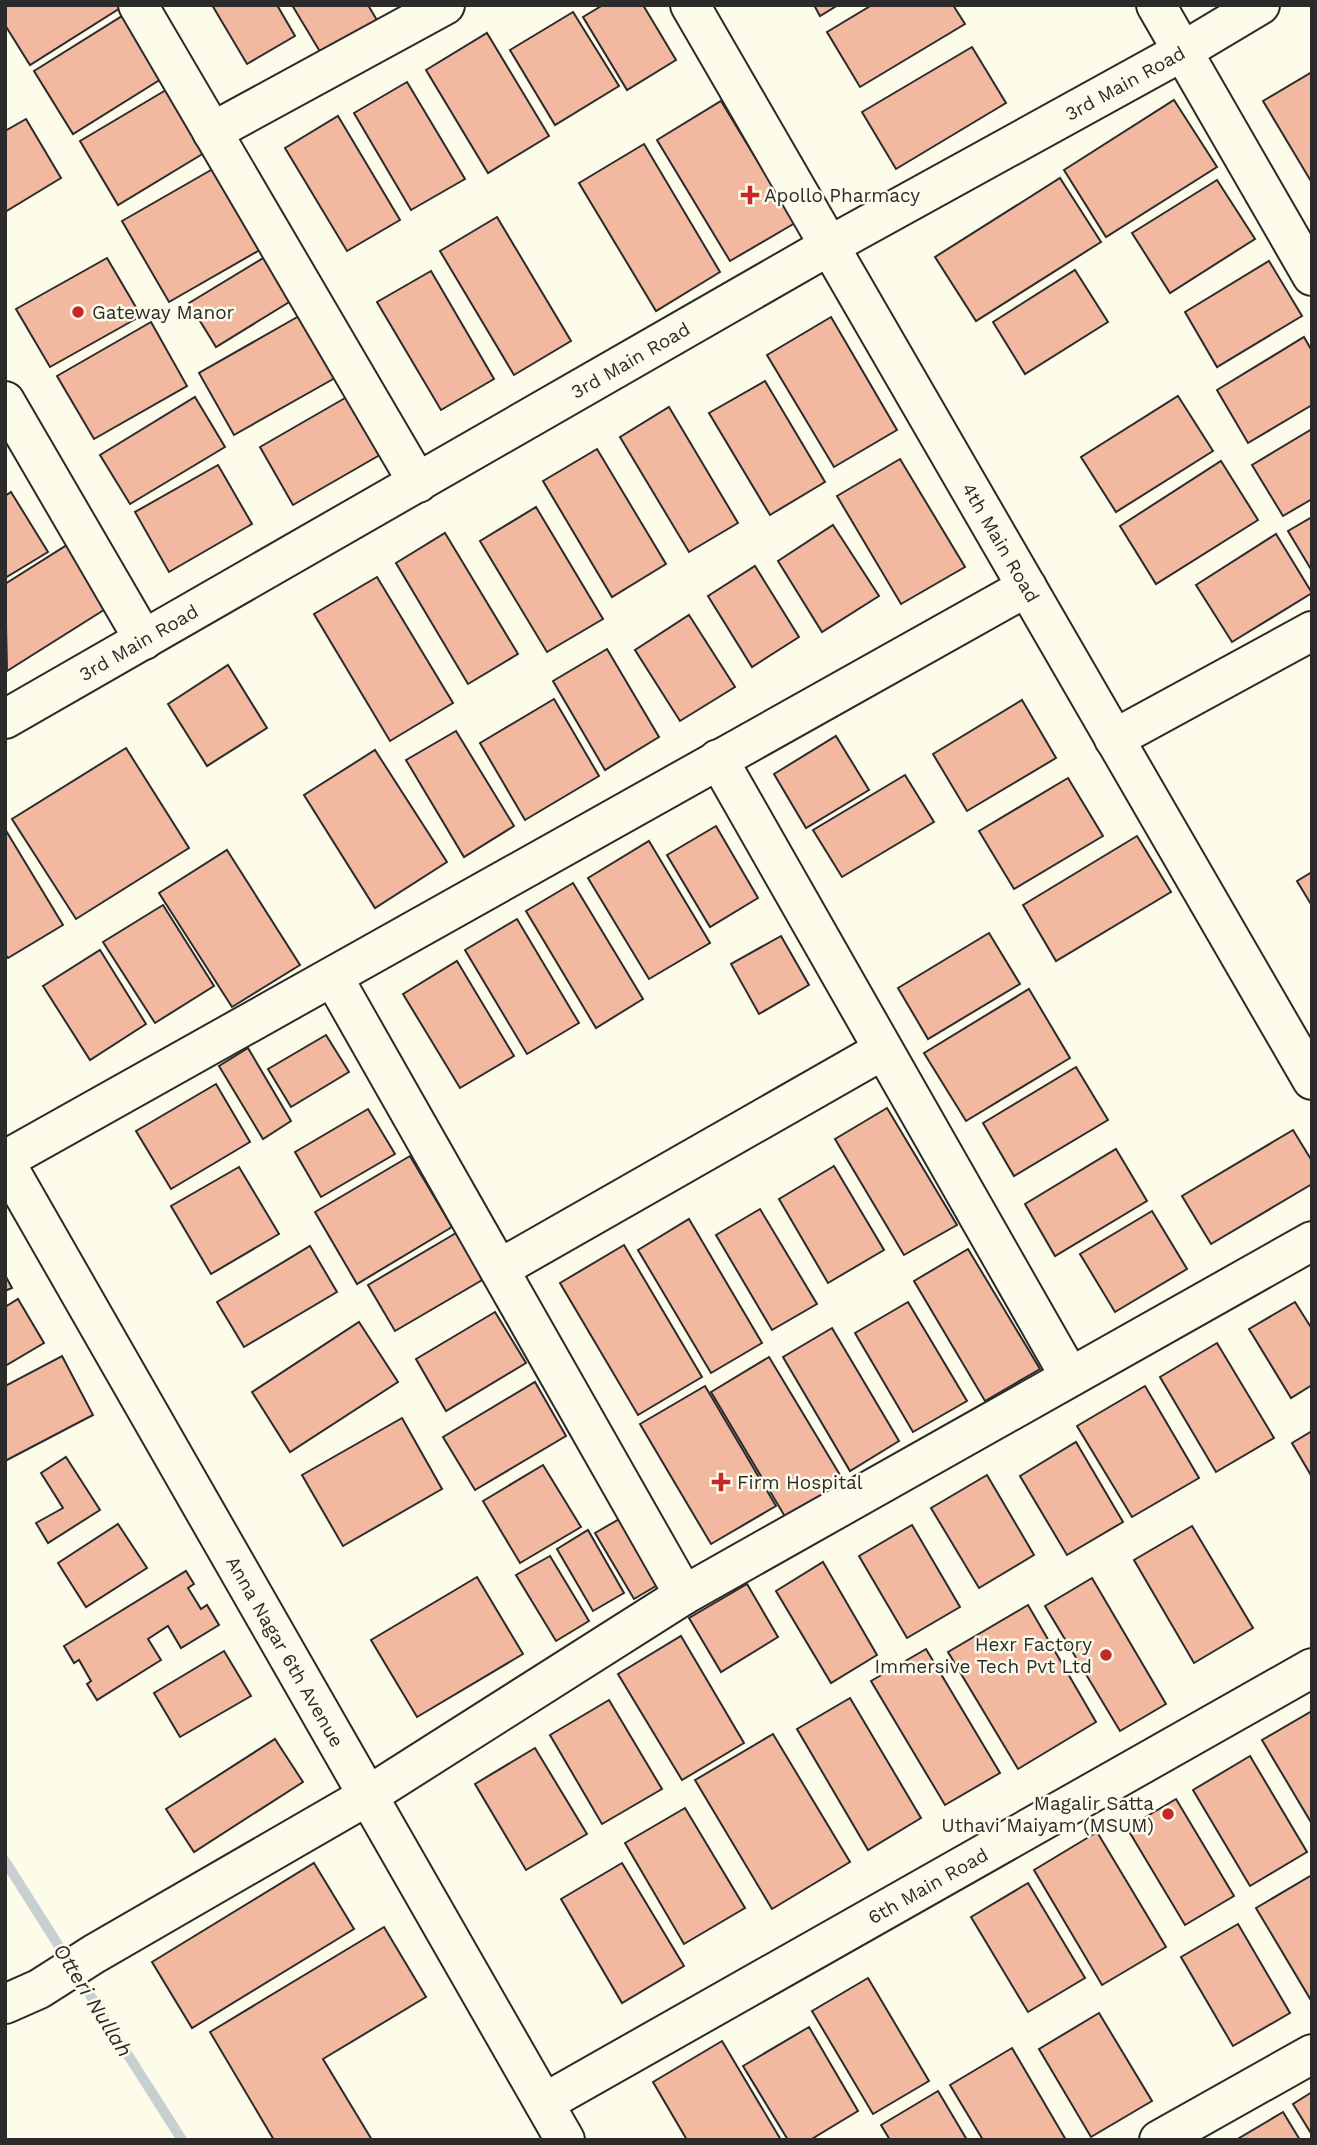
<svg xmlns="http://www.w3.org/2000/svg" width="1317" height="2145" font-family="'Work Sans',sans-serif">
<style>
.lines{fill:none;stroke-linecap:round;stroke-linejoin:round}
.stream{stroke:#c7d0d0;stroke-width:10}
.building{fill:#f2b8a0;stroke:#2b2b2b;stroke-width:2}
.minor-casing{stroke:#2b2b2b;stroke-width:42}
.minor{stroke:#fdfbea;stroke-width:38}
.poi-dot{fill:#c62828;stroke:#fdfbea;stroke-width:2.5}
.labels{text-anchor:middle;dominant-baseline:central;stroke-width:5;stroke-linejoin:round;paint-order:stroke}
.street-label{font-size:19px;fill:#2b2b2b;stroke:#fdfbea}
.poi-label{font-size:19px;fill:#2b2b2b;stroke:#fdfbea;text-anchor:start}
.water-label{font-size:21px;font-style:italic;fill:#2b2b2b;stroke:#fdfbea}
</style>
<rect width="100%" height="100%" fill="#fdfbea"/>
<g class="lines">
<path class="stream" d="M 5,1861 L 182,2140"/>
</g>
<g class="building">
<path d="M 5,5 L 125,5 L 30,65 L 5,25 Z"/>
<path d="M 212,5 L 277,5 L 295,36 L 247,64 Z"/>
<path d="M 292,5 L 368,5 L 378,22 L 322,55 Z"/>
<path d="M 603,5 L 643,5 L 676,60 L 627,90 L 583,17 Z"/>
<path d="M 814,5 L 838,5 L 820,16 Z"/>
<path d="M 872,5 L 953,5 L 965,24 L 860,87 L 827,32 Z"/>
<path d="M 573,12 L 619,86 L 555,125 L 510,50 Z"/>
<path d="M 127,13 L 166,76 L 73,134 L 34,71 Z"/>
<path d="M 487,33 L 549,136 L 488,173 L 426,70 Z"/>
<path d="M 972,47 L 1006,103 L 896,169 L 862,112 Z"/>
<path d="M 1312,72 L 1312,183 L 1263,101 Z"/>
<path d="M 407,82 L 465,179 L 411,210 L 354,113 Z"/>
<path d="M 171,87 L 209,150 L 118,205 L 80,141 Z"/>
<path d="M 1174,100 L 1217,167 L 1106,237 L 1064,170 Z"/>
<path d="M 721,101 L 795,223 L 730,261 L 657,140 Z"/>
<path d="M 338,116 L 400,220 L 347,251 L 285,148 Z"/>
<path d="M 26,119 L 61,178 L 5,212 L 5,131 Z"/>
<path d="M 644,144 L 720,272 L 656,311 L 579,183 Z"/>
<path d="M 218,166 L 265,247 L 169,302 L 122,221 Z"/>
<path d="M 1060,178 L 1101,242 L 976,321 L 935,257 Z"/>
<path d="M 1217,180 L 1255,239 L 1170,293 L 1132,233 Z"/>
<path d="M 497,217 L 571,341 L 514,375 L 440,251 Z"/>
<path d="M 265,257 L 291,301 L 216,347 L 189,303 Z"/>
<path d="M 107,258 L 141,316 L 50,367 L 16,309 Z"/>
<path d="M 1269,261 L 1302,316 L 1217,367 L 1185,312 Z"/>
<path d="M 1075,270 L 1108,322 L 1025,374 L 993,322 Z"/>
<path d="M 431,271 L 494,379 L 441,410 L 377,302 Z"/>
<path d="M 299,316 L 335,378 L 234,435 L 199,373 Z"/>
<path d="M 831,317 L 897,430 L 834,467 L 767,355 Z"/>
<path d="M 151,322 L 187,386 L 94,439 L 57,376 Z"/>
<path d="M 1304,337 L 1312,351 L 1312,405 L 1248,443 L 1217,390 Z"/>
<path d="M 765,381 L 825,482 L 770,515 L 709,413 Z"/>
<path d="M 352,394 L 385,452 L 293,505 L 260,447 Z"/>
<path d="M 1178,396 L 1213,451 L 1116,512 L 1081,457 Z"/>
<path d="M 195,397 L 225,447 L 130,504 L 100,455 Z"/>
<path d="M 669,407 L 738,523 L 689,552 L 620,437 Z"/>
<path d="M 1312,429 L 1312,499 L 1283,516 L 1252,465 Z"/>
<path d="M 597,449 L 666,564 L 612,597 L 543,481 Z"/>
<path d="M 900,459 L 965,567 L 901,604 L 837,496 Z"/>
<path d="M 1221,461 L 1258,520 L 1156,584 L 1120,526 Z"/>
<path d="M 218,465 L 252,524 L 169,572 L 135,512 Z"/>
<path d="M 11,492 L 48,552 L 5,578 L 5,496 Z"/>
<path d="M 536,507 L 603,619 L 547,652 L 480,541 Z"/>
<path d="M 1312,517 L 1312,571 L 1288,531 Z"/>
<path d="M 833,525 L 879,596 L 822,632 L 778,561 Z"/>
<path d="M 445,533 L 518,654 L 468,684 L 396,563 Z"/>
<path d="M 1276,534 L 1312,593 L 1232,642 L 1196,585 Z"/>
<path d="M 67,545 L 107,608 L 7,671 L 5,584 Z"/>
<path d="M 755,566 L 799,637 L 752,667 L 708,596 Z"/>
<path d="M 377,577 L 453,703 L 390,741 L 314,614 Z"/>
<path d="M 689,615 L 735,687 L 680,721 L 635,650 Z"/>
<path d="M 607,649 L 659,737 L 605,770 L 553,681 Z"/>
<path d="M 228,665 L 267,728 L 207,766 L 168,704 Z"/>
<path d="M 554,699 L 599,776 L 525,820 L 480,743 Z"/>
<path d="M 1022,700 L 1056,758 L 967,811 L 933,754 Z"/>
<path d="M 456,731 L 514,826 L 464,857 L 406,760 Z"/>
<path d="M 836,736 L 869,790 L 806,828 L 774,774 Z"/>
<path d="M 126,748 L 189,848 L 76,919 L 12,819 Z"/>
<path d="M 375,750 L 447,862 L 375,908 L 304,795 Z"/>
<path d="M 905,775 L 934,822 L 842,877 L 813,830 Z"/>
<path d="M 1068,778 L 1103,836 L 1014,889 L 979,831 Z"/>
<path d="M 716,826 L 758,898 L 710,927 L 667,855 Z"/>
<path d="M 5,829 L 63,925 L 8,958 L 5,954 Z"/>
<path d="M 1137,836 L 1171,892 L 1056,961 L 1023,905 Z"/>
<path d="M 649,841 L 710,943 L 649,979 L 588,878 Z"/>
<path d="M 227,850 L 300,965 L 232,1007 L 159,893 Z"/>
<path d="M 1312,872 L 1312,906 L 1297,881 Z"/>
<path d="M 573,883 L 643,999 L 596,1028 L 526,911 Z"/>
<path d="M 163,905 L 214,986 L 155,1023 L 103,942 Z"/>
<path d="M 517,919 L 579,1023 L 527,1054 L 465,950 Z"/>
<path d="M 989,933 L 1020,984 L 928,1039 L 898,988 Z"/>
<path d="M 781,936 L 809,985 L 759,1014 L 731,964 Z"/>
<path d="M 100,950 L 146,1024 L 90,1060 L 43,986 Z"/>
<path d="M 457,961 L 514,1056 L 460,1088 L 403,994 Z"/>
<path d="M 1029,989 L 1070,1058 L 966,1121 L 924,1053 Z"/>
<path d="M 326,1035 L 349,1072 L 291,1107 L 268,1069 Z"/>
<path d="M 248,1048 L 291,1121 L 263,1139 L 219,1066 Z"/>
<path d="M 1076,1067 L 1108,1120 L 1014,1176 L 983,1123 Z"/>
<path d="M 216,1084 L 250,1142 L 171,1189 L 136,1131 Z"/>
<path d="M 887,1108 L 957,1225 L 904,1255 L 835,1139 Z"/>
<path d="M 368,1109 L 395,1154 L 321,1197 L 295,1152 Z"/>
<path d="M 1293,1130 L 1312,1161 L 1312,1184 L 1211,1244 L 1182,1196 Z"/>
<path d="M 1116,1149 L 1147,1201 L 1055,1256 L 1025,1204 Z"/>
<path d="M 410,1156 L 452,1227 L 357,1284 L 315,1212 Z"/>
<path d="M 834,1166 L 884,1250 L 828,1283 L 779,1199 Z"/>
<path d="M 239,1167 L 279,1234 L 211,1274 L 171,1206 Z"/>
<path d="M 760,1209 L 817,1304 L 772,1330 L 716,1235 Z"/>
<path d="M 1152,1211 L 1187,1269 L 1115,1312 L 1080,1254 Z"/>
<path d="M 689,1219 L 762,1343 L 711,1373 L 638,1250 Z"/>
<path d="M 456,1233 L 484,1279 L 395,1331 L 368,1285 Z"/>
<path d="M 624,1245 L 702,1377 L 638,1415 L 560,1283 Z"/>
<path d="M 310,1246 L 337,1292 L 244,1347 L 217,1302 Z"/>
<path d="M 968,1249 L 1040,1369 L 985,1401 L 914,1281 Z"/>
<path d="M 5,1275 L 12,1288 L 5,1291 Z"/>
<path d="M 18,1299 L 44,1343 L 5,1366 L 5,1307 Z"/>
<path d="M 908,1302 L 967,1401 L 913,1432 L 855,1333 Z"/>
<path d="M 1295,1302 L 1312,1329 L 1312,1385 L 1291,1398 L 1249,1329 Z"/>
<path d="M 495,1312 L 526,1363 L 446,1411 L 416,1359 Z"/>
<path d="M 359,1322 L 398,1382 L 290,1452 L 252,1392 Z"/>
<path d="M 832,1328 L 899,1441 L 850,1471 L 783,1357 Z"/>
<path d="M 1217,1343 L 1274,1438 L 1216,1472 L 1160,1377 Z"/>
<path d="M 62,1356 L 93,1415 L 5,1461 L 5,1386 Z"/>
<path d="M 769,1357 L 846,1485 L 787,1520 L 711,1392 Z"/>
<path d="M 535,1382 L 566,1436 L 475,1490 L 443,1437 Z"/>
<path d="M 705,1386 L 776,1506 L 711,1544 L 640,1424 Z"/>
<path d="M 1145,1386 L 1199,1478 L 1132,1517 L 1077,1426 Z"/>
<path d="M 402,1418 L 442,1489 L 343,1546 L 302,1475 Z"/>
<path d="M 1312,1431 L 1312,1477 L 1292,1443 Z"/>
<path d="M 1076,1442 L 1123,1522 L 1067,1555 L 1020,1476 Z"/>
<path d="M 66,1457 L 100,1510 L 48,1543 L 36,1523 L 63,1508 L 41,1473 Z"/>
<path d="M 543,1465 L 581,1527 L 520,1563 L 483,1501 Z"/>
<path d="M 987,1475 L 1034,1555 L 979,1588 L 931,1508 Z"/>
<path d="M 628,1514 L 666,1580 L 634,1599 L 595,1533 Z"/>
<path d="M 118,1524 L 147,1568 L 86,1607 L 58,1563 Z"/>
<path d="M 912,1525 L 960,1607 L 907,1638 L 859,1556 Z"/>
<path d="M 1192,1526 L 1253,1628 L 1194,1663 L 1134,1560 Z"/>
<path d="M 588,1530 L 624,1593 L 593,1611 L 557,1549 Z"/>
<path d="M 550,1556 L 589,1621 L 556,1641 L 516,1575 Z"/>
<path d="M 823,1562 L 877,1655 L 831,1683 L 776,1591 Z"/>
<path d="M 186,1571 L 194,1584 L 188,1588 L 201,1609 L 207,1605 L 219,1625 L 181,1648 L 168,1626 L 148,1639 L 161,1660 L 97,1700 L 87,1684 L 91,1681 L 79,1660 L 74,1663 L 64,1646 Z"/>
<path d="M 477,1577 L 523,1654 L 417,1717 L 371,1640 Z"/>
<path d="M 1092,1578 L 1166,1704 L 1120,1731 L 1045,1606 Z"/>
<path d="M 747,1584 L 778,1637 L 721,1672 L 689,1618 Z"/>
<path d="M 1028,1605 L 1096,1722 L 1018,1769 L 948,1652 Z"/>
<path d="M 681,1636 L 744,1743 L 682,1780 L 618,1674 Z"/>
<path d="M 926,1649 L 1000,1773 L 945,1805 L 871,1681 Z"/>
<path d="M 224,1651 L 251,1696 L 180,1737 L 154,1693 Z"/>
<path d="M 850,1698 L 921,1818 L 868,1850 L 797,1729 Z"/>
<path d="M 609,1700 L 662,1789 L 602,1824 L 550,1735 Z"/>
<path d="M 1312,1711 L 1312,1824 L 1262,1740 Z"/>
<path d="M 773,1734 L 850,1862 L 772,1909 L 695,1780 Z"/>
<path d="M 275,1739 L 303,1782 L 194,1852 L 166,1809 Z"/>
<path d="M 535,1748 L 587,1834 L 526,1870 L 475,1784 Z"/>
<path d="M 1250,1756 L 1307,1852 L 1250,1886 L 1193,1790 Z"/>
<path d="M 1176,1799 L 1234,1896 L 1185,1925 L 1127,1828 Z"/>
<path d="M 685,1808 L 745,1908 L 684,1944 L 625,1843 Z"/>
<path d="M 1097,1832 L 1166,1947 L 1102,1985 L 1034,1870 Z"/>
<path d="M 314,1863 L 354,1929 L 192,2028 L 152,1962 Z"/>
<path d="M 622,1863 L 684,1966 L 622,2003 L 561,1899 Z"/>
<path d="M 1312,1875 L 1312,2002 L 1256,1908 Z"/>
<path d="M 1028,1883 L 1085,1978 L 1028,2012 L 971,1917 Z"/>
<path d="M 1238,1924 L 1290,2013 L 1233,2046 L 1181,1957 Z"/>
<path d="M 384,1927 L 426,1997 L 323,2059 L 372,2140 L 274,2140 L 210,2032 Z"/>
<path d="M 868,1978 L 929,2081 L 873,2114 L 812,2011 Z"/>
<path d="M 1099,2013 L 1152,2101 L 1091,2137 L 1039,2049 Z"/>
<path d="M 809,2027 L 858,2111 L 810,2140 L 788,2140 L 743,2066 Z"/>
<path d="M 722,2041 L 781,2140 L 687,2140 L 653,2082 Z"/>
<path d="M 1012,2048 L 1066,2140 L 983,2140 L 950,2085 Z"/>
<path d="M 938,2091 L 967,2140 L 890,2140 L 881,2125 Z"/>
<path d="M 1312,2092 L 1312,2135 L 1293,2104 Z"/>
<path d="M 1283,2112 L 1300,2140 L 1236,2140 Z"/>
</g>
<g class="lines">
<g class="minor-casing">
<g id="minor">
<path d="M 138,5 L 418,483"/>
<path id="s1" d="M 690,5 L 1312,1080"/>
<path d="M 1156,5 L 1312,276"/>
<path d="M 212,132 L 445,5"/>
<path d="M 5,401 L 144,640"/>
<path id="s2" d="M 5,719 L 829,246 L 1183,51 L 1260,5"/>
<path d="M 1114,739 L 1312,631"/>
<path d="M 718,759 L 1070,1377"/>
<path d="M 333,977 L 684,1595"/>
<path d="M 5,1160 L 1027,587"/>
<path id="s3" d="M 5,1162 L 565,2140"/>
<path d="M 499,1269 L 883,1050"/>
<path d="M 5,2004 L 39,1989 L 94,1954 L 369,1795 L 684,1595 L 1312,1241"/>
<path id="s4" d="M 544,2103 L 1312,1668"/>
<path d="M 1159,2140 L 1312,2054"/>
</g>
</g>
<use href="#minor" class="minor"/>
</g>
<g class="poi-dot">
<path d="M746.5 184.5h7v7h7v7h-7v7h-7v-7h-7v-7h7z"/>
<circle cx="78" cy="312" r="7"/>
<path d="M717.5 1471.5h7v7h7v7h-7v7h-7v-7h-7v-7h7z"/>
<circle cx="1106" cy="1655" r="7"/>
<circle cx="1168" cy="1814" r="7"/>
</g>
<g class="labels">
<g class="street-label">
<text stroke="none"><textPath href="#s2" startOffset="1288">3rd Main Road</textPath></text>
<text stroke="none"><textPath href="#s2" startOffset="721">3rd Main Road</textPath></text>
<text stroke="none"><textPath href="#s1" startOffset="621">4th Main Road</textPath></text>
<text stroke="none"><textPath href="#s2" startOffset="154">3rd Main Road</textPath></text>
<text stroke="none"><textPath href="#s3" startOffset="564">Anna Nagar 6th Avenue</textPath></text>
<text stroke="none"><textPath href="#s4" startOffset="441">6th Main Road</textPath></text>
</g>
<g class="poi-label">
<text x="764" y="195">Apollo Pharmacy</text>
<text x="92" y="312">Gateway Manor</text>
<text x="737" y="1482">Firm Hospital</text>
<text x="1092" y="1644" text-anchor="end">Hexr Factory<tspan x="1092" dy="22">Immersive Tech Pvt Ltd</tspan></text>
<text x="1154" y="1803" text-anchor="end">Magalir Satta<tspan x="1154" dy="22">Uthavi Maiyam (MSUM)</tspan></text>
</g>
<g class="water-label">
<text transform="translate(93 2000) rotate(58)">Otteri Nullah</text>
</g>
</g>
<rect width="1317" height="2145" fill="none" stroke="#2b2b2b" stroke-width="14"/>
</svg>
